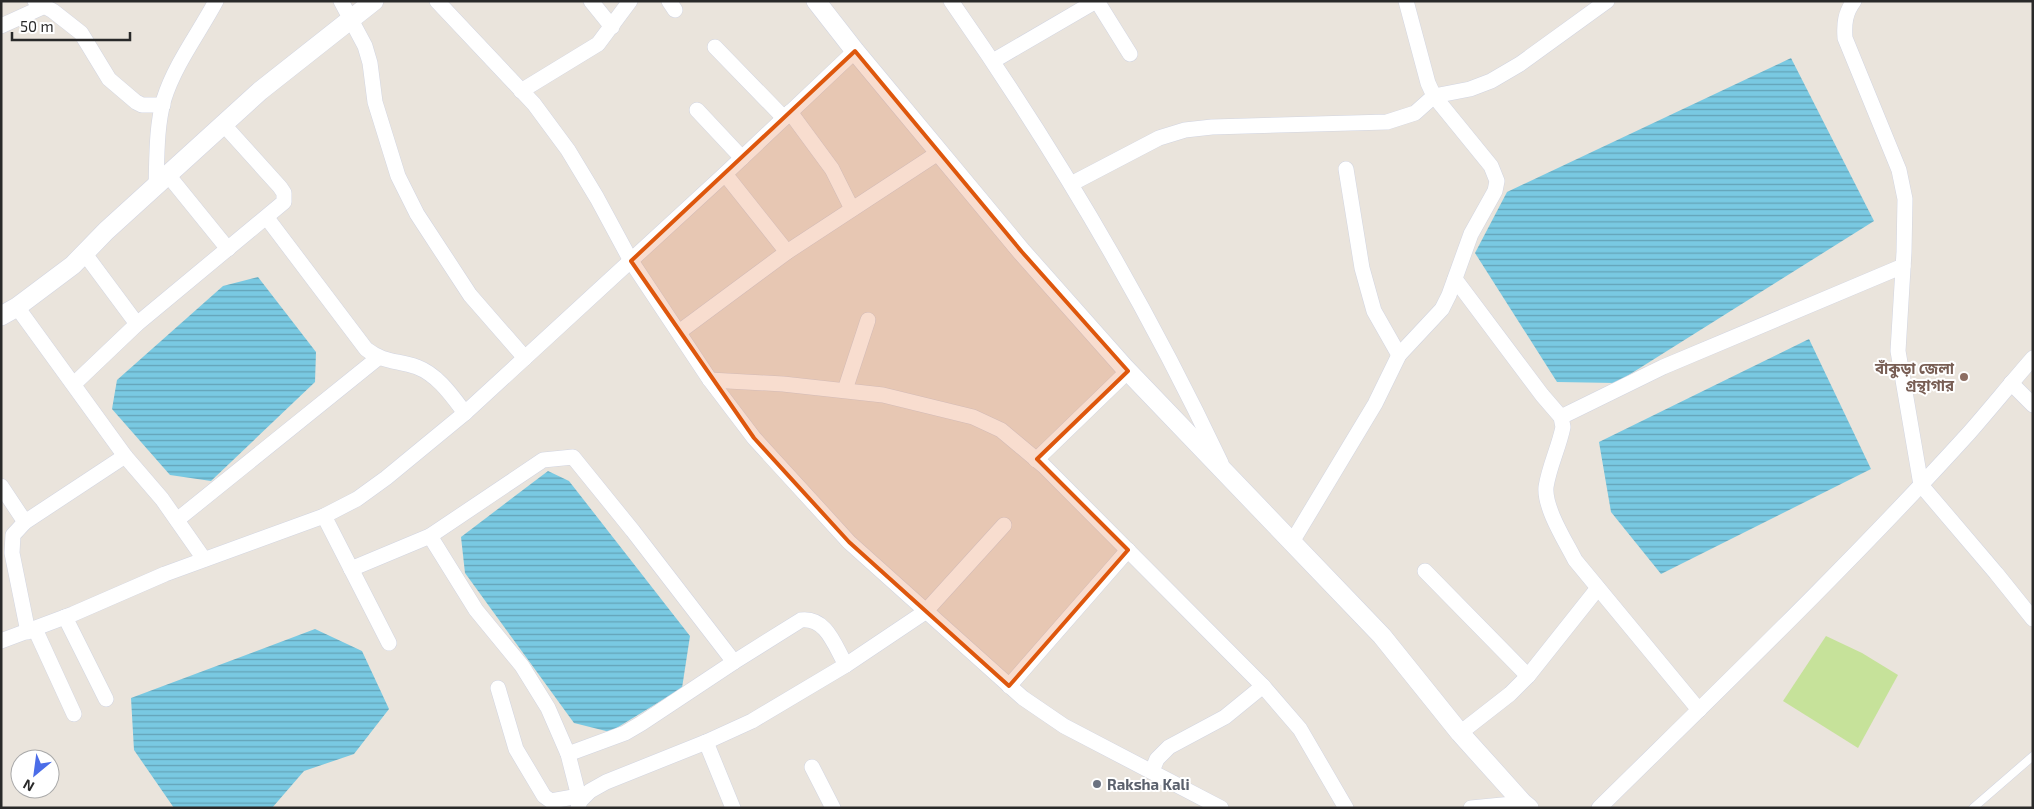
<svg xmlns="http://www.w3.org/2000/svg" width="2034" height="809" font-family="'Exo 2','Noto Sans Bengali',sans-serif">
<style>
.pitch{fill:#c6e29a}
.water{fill:url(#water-rules)}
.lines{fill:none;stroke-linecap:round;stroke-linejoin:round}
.service-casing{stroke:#d2d5e1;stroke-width:9}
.minor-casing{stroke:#d2d5e1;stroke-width:16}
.tertiary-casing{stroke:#d2d5e1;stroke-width:20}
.service{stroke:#fff;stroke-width:8}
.minor{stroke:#fff;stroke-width:15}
.tertiary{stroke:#fff;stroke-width:19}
.marked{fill:#de570d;fill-opacity:0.2;stroke:#de570d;stroke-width:4;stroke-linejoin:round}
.education-dot{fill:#8d6e63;stroke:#fff;stroke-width:2}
.worship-dot{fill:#6b7280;stroke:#fff;stroke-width:2}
.labels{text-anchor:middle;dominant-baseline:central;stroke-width:4;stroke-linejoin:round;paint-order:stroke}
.education-label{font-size:15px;font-weight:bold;fill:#785e54;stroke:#fff;text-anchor:end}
.worship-label{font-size:15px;font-weight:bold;fill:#5b616d;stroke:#fff;text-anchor:start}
</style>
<defs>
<pattern id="water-rules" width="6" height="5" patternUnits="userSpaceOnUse" patternTransform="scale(1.25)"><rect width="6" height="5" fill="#79c9e2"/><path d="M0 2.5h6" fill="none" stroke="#63a3b7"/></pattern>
</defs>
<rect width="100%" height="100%" fill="#eae4dc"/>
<path class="pitch" d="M 1826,636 L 1862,653 L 1898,675 L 1858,748 L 1783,701 Z"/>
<g class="water">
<path d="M 1791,58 L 1874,221 L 1616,383 L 1557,382 L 1475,253 L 1507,192 Z"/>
<path d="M 258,277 L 316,352 L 315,382 L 211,481 L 170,475 L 112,409 L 117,380 L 223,286 Z"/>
<path d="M 1809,339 L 1871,469 L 1661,574 L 1611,512 L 1599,442 Z"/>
<path d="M 548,471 L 569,481 L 690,636 L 682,688 L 610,732 L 574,723 L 465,573 L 461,537 Z"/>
<path d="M 315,629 L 362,651 L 389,709 L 354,754 L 304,771 L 272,808 L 174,808 L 134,750 L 131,698 Z"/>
</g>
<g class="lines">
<g class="service-casing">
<path id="service" d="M 1973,808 L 2033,756"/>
</g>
<g class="minor-casing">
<g id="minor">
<path d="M 35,1 L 53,11 L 81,33 L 109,79 L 136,102 L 142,105 L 163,105"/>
<path d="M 341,1 L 365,46 L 370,63 L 375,102 L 398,176 L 417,214 L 470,295 L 525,358"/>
<path d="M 437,1 L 534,104 L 568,150 L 597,198 L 631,261 L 710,380 L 754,438 L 849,542 L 1023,698 L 1064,726 L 1221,808"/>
<path d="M 591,1 L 612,27"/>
<path d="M 669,1 L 675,10"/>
<path d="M 951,1 C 1054,148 1145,302 1221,463"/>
<path d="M 1097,1 L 1130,54"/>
<path d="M 1854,1 C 1845,13 1844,24 1845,38 L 1899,170 L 1905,199 L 1904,252 L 1898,351 L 1921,485 L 1996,573 L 2033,619"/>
<path d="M 1,26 L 45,6"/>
<path d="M 715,47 L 784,118"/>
<path d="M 993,61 L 1096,1"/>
<path d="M 521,91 L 598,44 L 630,1"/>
<path d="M 697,110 L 742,158"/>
<path d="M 790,112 L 832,169 L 852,209"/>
<path d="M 1346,169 L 1362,268 L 1374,311 L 1399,355"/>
<path d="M 725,174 L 787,252"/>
<path d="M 168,175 L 228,249"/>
<path d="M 1071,184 L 1159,138 L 1185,130 L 1212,127 L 1387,122 L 1415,113 L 1434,96 L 1470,89 L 1491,81 L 1520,64 L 1607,1"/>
<path d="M 156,187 C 157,159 156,127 164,99 C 175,64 199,33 216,1"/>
<path d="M 267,218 L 366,349 C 384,363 397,360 417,367 C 438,375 452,396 465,413"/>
<path d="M 85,254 L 137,324"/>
<path d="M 1455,279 L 1542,395 L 1561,417 L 1563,427 C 1559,447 1549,467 1546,487 C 1544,508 1566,542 1575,560 L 1699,710"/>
<path d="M 17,307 L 125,456 L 162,499 L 204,559"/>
<path d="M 679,332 L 787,252 L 938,153"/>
<path d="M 710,380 L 783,384 L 883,395 L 973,417 L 1001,430 L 1044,466 L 1263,686 L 1300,729 L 1346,808"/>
<path d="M 2011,383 L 2033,405"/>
<path d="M 74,384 L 137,324 L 284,202 L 284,193 L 280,187 L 224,125"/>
<path d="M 845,390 L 868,320"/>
<path d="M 1561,417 L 1663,367 L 1903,266"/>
<path d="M 1036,460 L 1128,371"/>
<path d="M 1,486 L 25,522"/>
<path d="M 324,516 L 389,643"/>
<path d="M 177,520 L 378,358"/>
<path d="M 430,536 L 476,610 L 522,666 L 548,708 L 568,754 L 580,801"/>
<path d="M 1292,542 L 1375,404 L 1399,355 L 1442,309 L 1449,295 L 1471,234 L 1495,191 L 1497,181 L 1491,166 L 1434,96 L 1428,83 L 1406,1"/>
<path d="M 351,569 L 430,536 L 543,460 L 573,457 L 633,531 L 734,662 L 801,620 C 827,617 835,647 846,665"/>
<path d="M 1425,571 L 1528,676"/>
<path d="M 65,617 L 106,699"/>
<path d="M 35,629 L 74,714"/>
<path d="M 28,632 L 12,553 L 13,535 L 25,522 L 125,456"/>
<path d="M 1,641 L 73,614 L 165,574 L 324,516 L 357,499 L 386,478 L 465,413 L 725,174 L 855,51"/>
<path d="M 1009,686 L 1128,550"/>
<path d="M 498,688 L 516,749 L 544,796 L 551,801 L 579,796"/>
<path d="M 1460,733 L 1510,694 L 1528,676 L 1598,588"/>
<path d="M 706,742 L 733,808"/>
<path d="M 568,754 L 625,733 L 642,723 L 734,662"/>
<path d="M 812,767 L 833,808"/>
<path d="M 1152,771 L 1157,759 L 1169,747 L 1225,717 L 1263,686"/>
<path d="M 578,808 L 580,801 L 590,791 L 606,782 L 706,742 L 752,721 L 846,665 L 925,612 L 1004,525"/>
<path d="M 1471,808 L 1523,803"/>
<path d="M 1599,808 C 1724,685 1851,563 1969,433 C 1991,408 2011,383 2033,358"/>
</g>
</g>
<g class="tertiary-casing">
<g id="tertiary">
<path d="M 816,1 L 855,51 L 1022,252 L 1124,367 L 1382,636 L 1460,733 L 1523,803 L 1529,808"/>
<path d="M 1,316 L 17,307 L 73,265 L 106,231 L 260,91 L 374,1"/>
</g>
</g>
<use href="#service" class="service"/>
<use href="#minor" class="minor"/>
<use href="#tertiary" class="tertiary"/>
</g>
<path class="marked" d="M 855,51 L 1022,252 L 1128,371 L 1037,459 L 1128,550 L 1009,686 L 849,542 L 754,438 L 631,261 Z"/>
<circle class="education-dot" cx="1964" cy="377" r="5"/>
<circle class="worship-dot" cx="1097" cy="784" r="5"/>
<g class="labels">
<g class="education-label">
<text x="1954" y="368">বাঁকুড়া জেলা<tspan x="1954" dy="17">গ্ৰন্থাগার</tspan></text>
</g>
<g class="worship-label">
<text x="1107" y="784">Raksha Kali</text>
</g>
</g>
<rect width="2034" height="809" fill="none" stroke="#292929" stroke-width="5"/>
<g transform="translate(35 774) rotate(209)"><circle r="24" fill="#ffffff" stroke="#a9a9a9"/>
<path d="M0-4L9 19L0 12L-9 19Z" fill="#4b6de8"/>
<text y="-8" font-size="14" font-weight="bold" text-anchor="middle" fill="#292929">N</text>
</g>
<path d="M12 32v8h118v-8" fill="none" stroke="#292929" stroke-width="2.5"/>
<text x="20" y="32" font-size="15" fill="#292929" stroke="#ffffff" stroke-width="4" paint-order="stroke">50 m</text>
</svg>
